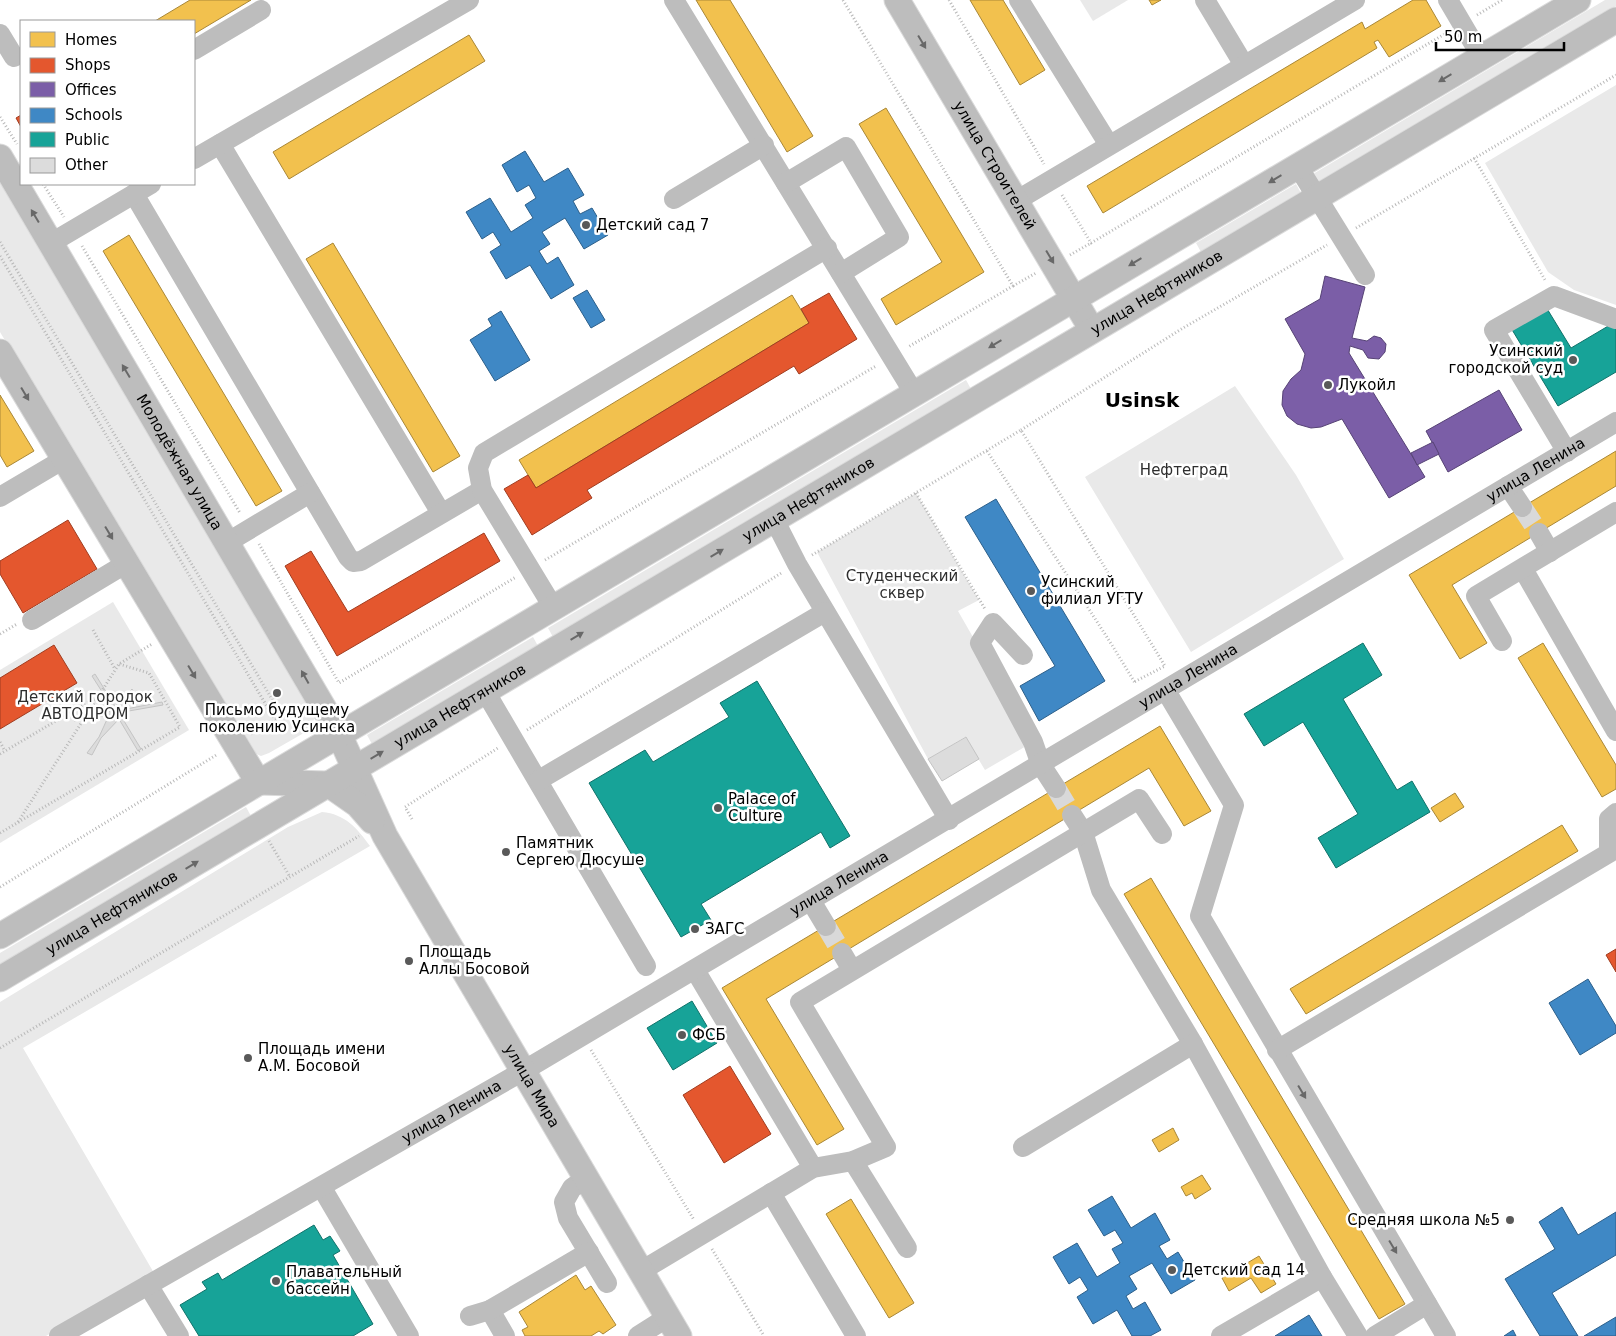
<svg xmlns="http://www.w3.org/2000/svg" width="1616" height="1336" font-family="'DejaVu Sans',sans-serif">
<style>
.green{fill:#e9e9e9}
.homes{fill:#f2c14e;stroke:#a98737}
.shops{fill:#e4572e;stroke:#a03d20}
.offices{fill:#7b5ea7;stroke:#564275}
.schools{fill:#3f88c5;stroke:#2c5f8a}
.public{fill:#17a398;stroke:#10726a}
.building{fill:#dcdcdc;stroke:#c4c4c4}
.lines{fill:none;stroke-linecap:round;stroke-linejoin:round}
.minor-tunnel{stroke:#d9d9d9;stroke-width:20;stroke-dasharray:20 10;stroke-linecap:butt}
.major-casing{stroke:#dbdbdb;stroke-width:27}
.path{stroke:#b8b8b8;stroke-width:3;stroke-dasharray:1 2.5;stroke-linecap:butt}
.minor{stroke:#bdbdbd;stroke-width:20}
.major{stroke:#bdbdbd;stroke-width:25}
.oneway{fill:#686868}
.poi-dot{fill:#595959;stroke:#fff;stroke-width:2}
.labels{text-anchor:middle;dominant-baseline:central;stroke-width:5;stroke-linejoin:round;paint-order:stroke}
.street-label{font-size:15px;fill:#000;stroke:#fff}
.poi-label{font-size:15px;fill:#000;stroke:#fff;text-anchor:start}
.park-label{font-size:15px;fill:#2e2e2e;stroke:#fff}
.district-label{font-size:20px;font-weight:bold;fill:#000;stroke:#fff}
</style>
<rect width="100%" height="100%" fill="#fff"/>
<g class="green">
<path d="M 1080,0 L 1128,0 L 1093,21 Z"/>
<path d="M 1605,0 L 1616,0 L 1616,6 L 1318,183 L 1313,174 Z"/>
<path d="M 1616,85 L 1616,305 L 1574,290 L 1548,272 L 1485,163 Z"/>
<path d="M 0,181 L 315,717 L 309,730 L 269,753 L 261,756 L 254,753 L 241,740 L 0,332 Z"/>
<path d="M 1296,184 L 1301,193 L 1201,252 L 1196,243 Z"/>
<path d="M 966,380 L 971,389 L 553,637 L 548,628 Z"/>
<path d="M 1235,386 L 1296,475 L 1344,559 L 1191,652 L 1085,477 Z"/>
<path d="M 916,493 L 979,600 L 958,611 L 1033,742 L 985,770 L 965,737 L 928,759 L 817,552 Z"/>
<path d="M 113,602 L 189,730 L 0,843 L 0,670 Z"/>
<path d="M 533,637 L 538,646 L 372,744 L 367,735 Z"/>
<path d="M 246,807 L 251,816 L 0,965 L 0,953 Z"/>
<path d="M 322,812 C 345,814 357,828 370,846 L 23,1048 L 154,1273 L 46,1336 L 0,1336 L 0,1002 L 288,827 Z"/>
</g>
<g class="homes">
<path d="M 190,0 L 251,0 L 194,34 L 194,21 L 155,21 Z"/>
<path d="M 696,0 L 730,0 L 813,136 L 787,152 Z"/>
<path d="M 970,0 L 1003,0 L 1045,70 L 1020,85 Z"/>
<path d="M 1149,0 L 1161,0 L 1152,5 Z"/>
<path d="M 1413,0 L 1426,0 L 1441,26 L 1389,57 L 1378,40 L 1374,42 L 1377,48 L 1103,213 L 1087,186 L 1362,22 L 1365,29 Z"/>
<path d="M 469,35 L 485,61 L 289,179 L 273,152 Z"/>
<path d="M 886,108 L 984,272 L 896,325 L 881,299 L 942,262 L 859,124 Z"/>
<path d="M 129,235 L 282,491 L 256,506 L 103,251 Z"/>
<path d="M 333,243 L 460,456 L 433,472 L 306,259 Z"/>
<path d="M 792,295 L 809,323 L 536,488 L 519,460 Z"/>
<path d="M 0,395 L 34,451 L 7,467 L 0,455 Z"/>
<path d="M 1616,451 L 1616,486 L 1452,585 L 1487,643 L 1460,659 L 1409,575 Z"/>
<path d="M 1543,643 L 1616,765 L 1616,789 L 1602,797 L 1518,658 Z"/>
<path d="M 1160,726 L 1211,811 L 1184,826 L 1149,768 L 766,999 L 844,1129 L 817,1145 L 722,988 Z"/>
<path d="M 1455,793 L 1464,807 L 1440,822 L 1431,808 Z"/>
<path d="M 1562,825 L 1578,851 L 1306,1014 L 1290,989 Z"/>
<path d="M 1151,878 L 1405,1304 L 1379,1319 L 1124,894 Z"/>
<path d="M 1173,1128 L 1179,1140 L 1159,1152 L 1152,1140 Z"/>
<path d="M 1202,1175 L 1211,1189 L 1195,1199 L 1192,1193 L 1186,1196 L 1181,1187 Z"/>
<path d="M 851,1199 L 914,1303 L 889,1318 L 826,1214 Z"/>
<path d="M 1259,1256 L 1276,1284 L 1261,1293 L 1251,1278 L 1229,1291 L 1222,1278 Z"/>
<path d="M 576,1275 L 585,1290 L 591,1286 L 616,1325 L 603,1334 L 599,1331 L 591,1336 L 525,1336 L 522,1330 L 528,1327 L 519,1312 Z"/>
</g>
<g class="shops">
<path d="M 21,115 L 21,127 L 16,118 Z"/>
<path d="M 829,293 L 857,339 L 799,374 L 794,366 L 587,490 L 592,498 L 532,535 L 504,489 L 528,475 L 536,488 L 809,323 L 801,309 Z"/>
<path d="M 68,520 L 97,569 L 23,613 L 0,574 L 0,561 Z"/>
<path d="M 484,533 L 500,561 L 337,656 L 285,566 L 311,551 L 348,612 Z"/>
<path d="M 54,645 L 77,683 L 0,729 L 0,678 Z"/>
<path d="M 1616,949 L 1616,972 L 1606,955 Z"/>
<path d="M 730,1066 L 771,1134 L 724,1163 L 683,1095 Z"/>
</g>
<g class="offices">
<path d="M 1325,276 L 1365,287 L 1352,338 L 1367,341 L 1374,336 L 1381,338 L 1386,344 L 1385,352 L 1379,359 L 1368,358 L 1363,350 L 1350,346 L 1349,353 L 1425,477 L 1389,498 L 1342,419 L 1321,427 L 1311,428 L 1297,424 L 1287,416 L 1282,405 L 1283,391 L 1291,379 L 1301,370 L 1305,354 L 1285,319 L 1320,299 Z"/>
<path d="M 1499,390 L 1522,430 L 1448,472 L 1426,431 Z"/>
<path d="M 1433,442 L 1439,454 L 1417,465 L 1411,453 Z"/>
</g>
<g class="schools">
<path d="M 525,151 L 544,182 L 568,168 L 584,195 L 573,201 L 580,214 L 592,208 L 608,235 L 584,249 L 565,218 L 542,232 L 550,244 L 539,251 L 547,264 L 558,257 L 574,285 L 551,299 L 530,265 L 506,279 L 490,252 L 501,245 L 493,232 L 482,239 L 466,212 L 490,198 L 511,232 L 533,218 L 525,205 L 536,198 L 529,185 L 517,192 L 502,165 Z"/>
<path d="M 587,290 L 605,320 L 591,328 L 573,298 Z"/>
<path d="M 501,311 L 530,360 L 495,381 L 470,340 L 492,326 L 488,319 Z"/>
<path d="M 996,499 L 1105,681 L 1039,721 L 1020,686 L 1055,666 L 965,517 Z"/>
<path d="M 1588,979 L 1616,1026 L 1616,1033 L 1580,1055 L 1549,1003 Z"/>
<path d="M 1112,1196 L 1131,1228 L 1155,1213 L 1170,1240 L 1159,1246 L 1167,1259 L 1178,1252 L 1195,1280 L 1171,1294 L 1152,1263 L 1129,1276 L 1137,1289 L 1126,1296 L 1133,1309 L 1145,1302 L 1161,1330 L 1150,1336 L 1132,1336 L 1117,1310 L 1093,1324 L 1077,1297 L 1088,1290 L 1080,1277 L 1069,1284 L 1053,1257 L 1077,1243 L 1097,1277 L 1120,1263 L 1112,1249 L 1123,1243 L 1115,1230 L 1104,1236 L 1088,1210 Z"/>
<path d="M 1562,1207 L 1578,1235 L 1616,1212 L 1616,1255 L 1552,1293 L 1578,1336 L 1540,1336 L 1505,1279 L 1555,1249 L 1539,1222 Z"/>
<path d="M 1309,1315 L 1322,1336 L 1275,1336 Z"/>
<path d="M 1616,1317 L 1616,1336 L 1584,1336 Z"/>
<path d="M 1513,1330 L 1516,1336 L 1504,1336 Z"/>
</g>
<g class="public">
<path d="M 1546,307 L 1571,348 L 1615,322 L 1616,324 L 1616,372 L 1558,406 L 1511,328 Z"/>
<path d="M 1363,643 L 1382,675 L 1343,699 L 1397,790 L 1412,781 L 1430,812 L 1336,868 L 1318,838 L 1358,814 L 1303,722 L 1264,746 L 1244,714 Z"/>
<path d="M 757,681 L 850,836 L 830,848 L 821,832 L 701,904 L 711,920 L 681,937 L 589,783 L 645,750 L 653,762 L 729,717 L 720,703 Z"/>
<path d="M 692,1001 L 717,1043 L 673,1070 L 647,1028 Z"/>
<path d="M 314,1225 L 323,1240 L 330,1236 L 340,1251 L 333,1255 L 373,1324 L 353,1336 L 199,1336 L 180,1305 L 207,1289 L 202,1282 L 218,1273 L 222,1280 Z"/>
</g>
<g class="building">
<path d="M 95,674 L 115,706 L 132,689 L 134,692 L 126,709 L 162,702 L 163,705 L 123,712 L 121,716 L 141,749 L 138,751 L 119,719 L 101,738 L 92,755 L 87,753 L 99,737 L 109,715 L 74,721 L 73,718 L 111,711 L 113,709 L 92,676 Z"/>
<path d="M 966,737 L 979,759 L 942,781 L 928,759 Z"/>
</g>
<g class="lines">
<g class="minor-tunnel">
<path d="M 1522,507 L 1539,533"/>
<path d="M 1056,788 L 1072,815"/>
<path d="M 826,926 L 842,953"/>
</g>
<g class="major-casing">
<g id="major">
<path id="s2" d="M 897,0 L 1092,330"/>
<path id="s3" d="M 0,157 L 339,734 L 385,836 L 679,1336"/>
<path d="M 0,352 L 258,782 L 328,784 L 358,805 L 372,821"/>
<path d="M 0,936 L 1578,0"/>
<path id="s4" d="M 0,979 L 1616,20"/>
</g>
</g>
<g class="path">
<path d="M 843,0 L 1013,286 L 908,347"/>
<path d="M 949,0 L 1044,164"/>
<path d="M 1477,15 L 1502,0"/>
<path d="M 0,117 L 17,144"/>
<path d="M 1474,158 L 1545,280"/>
<path d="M 43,184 L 64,217"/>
<path d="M 1062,195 L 1091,243 L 1448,32"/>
<path d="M 1356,228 L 1616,75"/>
<path d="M 0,242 L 282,716"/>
<path d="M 82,246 L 240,513"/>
<path d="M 1070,255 L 1091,243"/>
<path d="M 0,256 L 275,720"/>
<path d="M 1013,286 L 1036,273"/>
<path d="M 1021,430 L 1183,328 L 1327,245"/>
<path d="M 987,451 L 1112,645 L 1135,683"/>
<path d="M 916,493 L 985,609"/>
<path d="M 259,544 L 339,683 L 516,577"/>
<path d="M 812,555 L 1021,430 L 1165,666 L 1134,682"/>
<path d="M 545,560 L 876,366"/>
<path d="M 93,630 L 115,669"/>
<path d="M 0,634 L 17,624"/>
<path d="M 527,730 L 783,572"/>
<path d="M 251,734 L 300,706"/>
<path d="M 0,742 L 5,751"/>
<path d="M 0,754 L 98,696"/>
<path d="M 412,819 L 405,807 L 498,748"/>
<path d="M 18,822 L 119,664 L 152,644"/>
<path d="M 0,833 L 180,727 L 149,673 L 119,664"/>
<path d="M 269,841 L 290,877"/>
<path d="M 0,887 L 218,754"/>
<path d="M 0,1048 L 359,836"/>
<path d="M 591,1050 L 694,1220"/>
<path d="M 712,1249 L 764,1336"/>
</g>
<g class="minor">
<path d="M 674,0 L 914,393"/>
<path d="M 1019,0 L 1109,145"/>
<path d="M 1205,0 L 1244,65"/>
<path d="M 1448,0 L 1481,56"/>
<path d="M 0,34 L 14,57"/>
<path d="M 194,50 L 261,10"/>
<path d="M 220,144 L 441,513"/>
<path d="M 194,159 L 469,0"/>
<path d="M 1297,165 L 1365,275"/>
<path d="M 786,183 L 846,147 L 899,237 L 841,273"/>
<path d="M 134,194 L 348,557 L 353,562 L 361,561 L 482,490"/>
<path d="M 674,199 L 764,145"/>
<path d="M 1016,201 L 1355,0"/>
<path d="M 51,243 L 151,184"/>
<path d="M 1567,452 L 1494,330 L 1554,296 L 1616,319"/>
<path d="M 1508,486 L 1522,507"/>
<path d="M 0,497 L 64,459"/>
<path d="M 774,519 L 797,564 L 949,820"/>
<path d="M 1539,533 L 1550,552"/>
<path d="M 228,542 L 310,493"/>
<path d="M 1523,569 L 1616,731"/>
<path d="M 553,607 L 482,490 L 478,468 L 484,453 L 827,248"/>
<path d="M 32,620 L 127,563"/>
<path d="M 1502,641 L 1476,596 L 1616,512"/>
<path d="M 1023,655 L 993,623 L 980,643 L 1033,742 L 1041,765 L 1056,788"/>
<path d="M 485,691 L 646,966"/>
<path d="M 1166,691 L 1234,805 L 1200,916 L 1446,1336"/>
<path d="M 539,780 L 825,612"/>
<path d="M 1072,815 L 1083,832 L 1101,890 L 1193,1044 L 1322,1277 L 1358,1336"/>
<path d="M 811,901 L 826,926"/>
<path d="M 842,953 L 852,970"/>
<path d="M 695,970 L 813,1168"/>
<path d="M 1277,1050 L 1609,853 L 1609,819 L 1616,813"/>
<path d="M 1023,1147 L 1193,1044"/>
<path d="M 853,1161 L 907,1248"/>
<path d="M 586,1178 L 572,1188 L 564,1202 L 568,1218 L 607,1283"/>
<path d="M 322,1188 L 409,1336"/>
<path d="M 771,1193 L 856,1336"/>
<path d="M 641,1271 L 813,1168 L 853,1161 L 886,1147 L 800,1002 L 1139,799 L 1162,834"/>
<path d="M 148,1285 L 179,1336"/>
<path d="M 490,1310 L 505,1336"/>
<path d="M 470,1316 L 490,1310 L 589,1252"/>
<path id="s1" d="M 59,1336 L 523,1071 L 1616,422"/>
<path d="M 638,1336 L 668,1317"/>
<path d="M 1221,1336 L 1322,1277"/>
<path d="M 1375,1336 L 1427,1304"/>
</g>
<use href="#major" class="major"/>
</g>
<defs><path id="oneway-solid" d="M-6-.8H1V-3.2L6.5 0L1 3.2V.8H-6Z" transform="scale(1.25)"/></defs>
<g class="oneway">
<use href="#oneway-solid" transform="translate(922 42) rotate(59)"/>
<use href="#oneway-solid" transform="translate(1445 78) rotate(149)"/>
<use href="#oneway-solid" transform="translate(1275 179) rotate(149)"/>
<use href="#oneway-solid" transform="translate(35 216) rotate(-121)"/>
<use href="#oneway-solid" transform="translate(1050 257) rotate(59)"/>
<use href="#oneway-solid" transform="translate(1135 262) rotate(149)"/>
<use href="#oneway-solid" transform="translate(995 344) rotate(149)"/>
<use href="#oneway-solid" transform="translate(126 371) rotate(-121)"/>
<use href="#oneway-solid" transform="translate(25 394) rotate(59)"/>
<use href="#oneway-solid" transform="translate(109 533) rotate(59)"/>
<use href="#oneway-solid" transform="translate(717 553) rotate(-31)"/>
<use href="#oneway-solid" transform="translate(577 636) rotate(-31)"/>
<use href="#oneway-solid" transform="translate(192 672) rotate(59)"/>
<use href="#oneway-solid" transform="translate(305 677) rotate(-119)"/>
<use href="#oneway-solid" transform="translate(377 755) rotate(-31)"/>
<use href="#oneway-solid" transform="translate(192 865) rotate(-31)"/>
<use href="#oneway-solid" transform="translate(1302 1092) rotate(59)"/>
<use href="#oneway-solid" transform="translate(1393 1247) rotate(59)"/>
</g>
<g class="poi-dot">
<circle cx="586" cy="225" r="5"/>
<circle cx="1573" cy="360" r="5"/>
<circle cx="1328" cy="385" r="5"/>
<circle cx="1031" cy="591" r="5"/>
<circle cx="277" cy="693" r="5"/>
<circle cx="718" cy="808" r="5"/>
<circle cx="506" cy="852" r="5"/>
<circle cx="695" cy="929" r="5"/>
<circle cx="409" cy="961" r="5"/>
<circle cx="682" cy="1035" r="5"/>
<circle cx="248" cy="1058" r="5"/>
<circle cx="1510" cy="1220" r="5"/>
<circle cx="1172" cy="1270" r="5"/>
<circle cx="276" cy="1281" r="5"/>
</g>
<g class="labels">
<g class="street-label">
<text stroke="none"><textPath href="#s2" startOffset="192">улица Строителей</textPath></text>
<text stroke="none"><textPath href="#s4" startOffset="1345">улица Нефтяников</textPath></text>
<text stroke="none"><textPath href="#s3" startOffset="354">Молодёжная улица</textPath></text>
<text stroke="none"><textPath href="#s1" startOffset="1712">улица Ленина</textPath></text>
<text stroke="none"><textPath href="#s4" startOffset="940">улица Нефтяников</textPath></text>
<text stroke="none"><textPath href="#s1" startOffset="1308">улица Ленина</textPath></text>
<text stroke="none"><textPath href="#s4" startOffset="535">улица Нефтяников</textPath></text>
<text stroke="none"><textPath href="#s1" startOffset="902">улица Ленина</textPath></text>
<text stroke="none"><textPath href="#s4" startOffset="130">улица Нефтяников</textPath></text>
<text stroke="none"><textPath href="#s3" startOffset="1071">улица Мира</textPath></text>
<text stroke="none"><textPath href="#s1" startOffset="452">улица Ленина</textPath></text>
</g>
<g class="poi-label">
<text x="596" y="225">Детский сад 7</text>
<text x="1563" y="351" text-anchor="end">Усинский<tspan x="1563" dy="17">городской суд</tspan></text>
<text x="1338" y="385">Лукойл</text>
<text x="1041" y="582">Усинский<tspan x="1041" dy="17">филиал УГТУ</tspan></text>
<text x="277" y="710" text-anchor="middle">Письмо будущему<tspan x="277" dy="17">поколению Усинска</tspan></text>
<text x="728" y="799">Palace of<tspan x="728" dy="17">Culture</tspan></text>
<text x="516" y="843">Памятник<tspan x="516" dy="17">Сергею Дюсуше</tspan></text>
<text x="705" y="929">ЗАГС</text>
<text x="419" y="952">Площадь<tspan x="419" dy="17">Аллы Босовой</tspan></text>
<text x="692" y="1035">ФСБ</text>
<text x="258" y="1049">Площадь имени<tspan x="258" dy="17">А.М. Босовой</tspan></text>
<text x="1500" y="1220" text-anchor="end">Средняя школа №5</text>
<text x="1182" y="1270">Детский сад 14</text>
<text x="286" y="1272">Плавательный<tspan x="286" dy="17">бассейн</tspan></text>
</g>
<g class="park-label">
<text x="1184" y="470">Нефтеград</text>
<text x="902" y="576">Студенческий<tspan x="902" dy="17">сквер</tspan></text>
<text x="85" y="697">Детский городок<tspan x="85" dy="17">АВТОДРОМ</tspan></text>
</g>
<g class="district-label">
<text x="1142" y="400">Usinsk</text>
</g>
</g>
<rect x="20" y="20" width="175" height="165" fill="#ffffff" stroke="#999999"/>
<rect x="30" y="32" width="25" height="15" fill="#f2c14e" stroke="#999999"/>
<text x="65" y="45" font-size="15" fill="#000000">Homes</text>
<rect x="30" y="58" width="25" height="15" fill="#e4572e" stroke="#999999"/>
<text x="65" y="70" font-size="15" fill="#000000">Shops</text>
<rect x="30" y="82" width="25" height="15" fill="#7b5ea7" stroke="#999999"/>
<text x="65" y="95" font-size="15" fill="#000000">Offices</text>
<rect x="30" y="108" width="25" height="15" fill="#3f88c5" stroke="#999999"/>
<text x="65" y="120" font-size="15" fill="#000000">Schools</text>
<rect x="30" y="132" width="25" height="15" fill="#17a398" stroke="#999999"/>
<text x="65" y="145" font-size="15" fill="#000000">Public</text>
<rect x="30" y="158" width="25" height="15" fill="#dcdcdc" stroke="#999999"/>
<text x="65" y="170" font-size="15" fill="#000000">Other</text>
<path d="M1436 42v8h128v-8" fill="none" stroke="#000000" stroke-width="2.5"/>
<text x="1444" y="42" font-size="15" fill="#000000" stroke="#ffffff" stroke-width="4" paint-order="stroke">50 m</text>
</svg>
